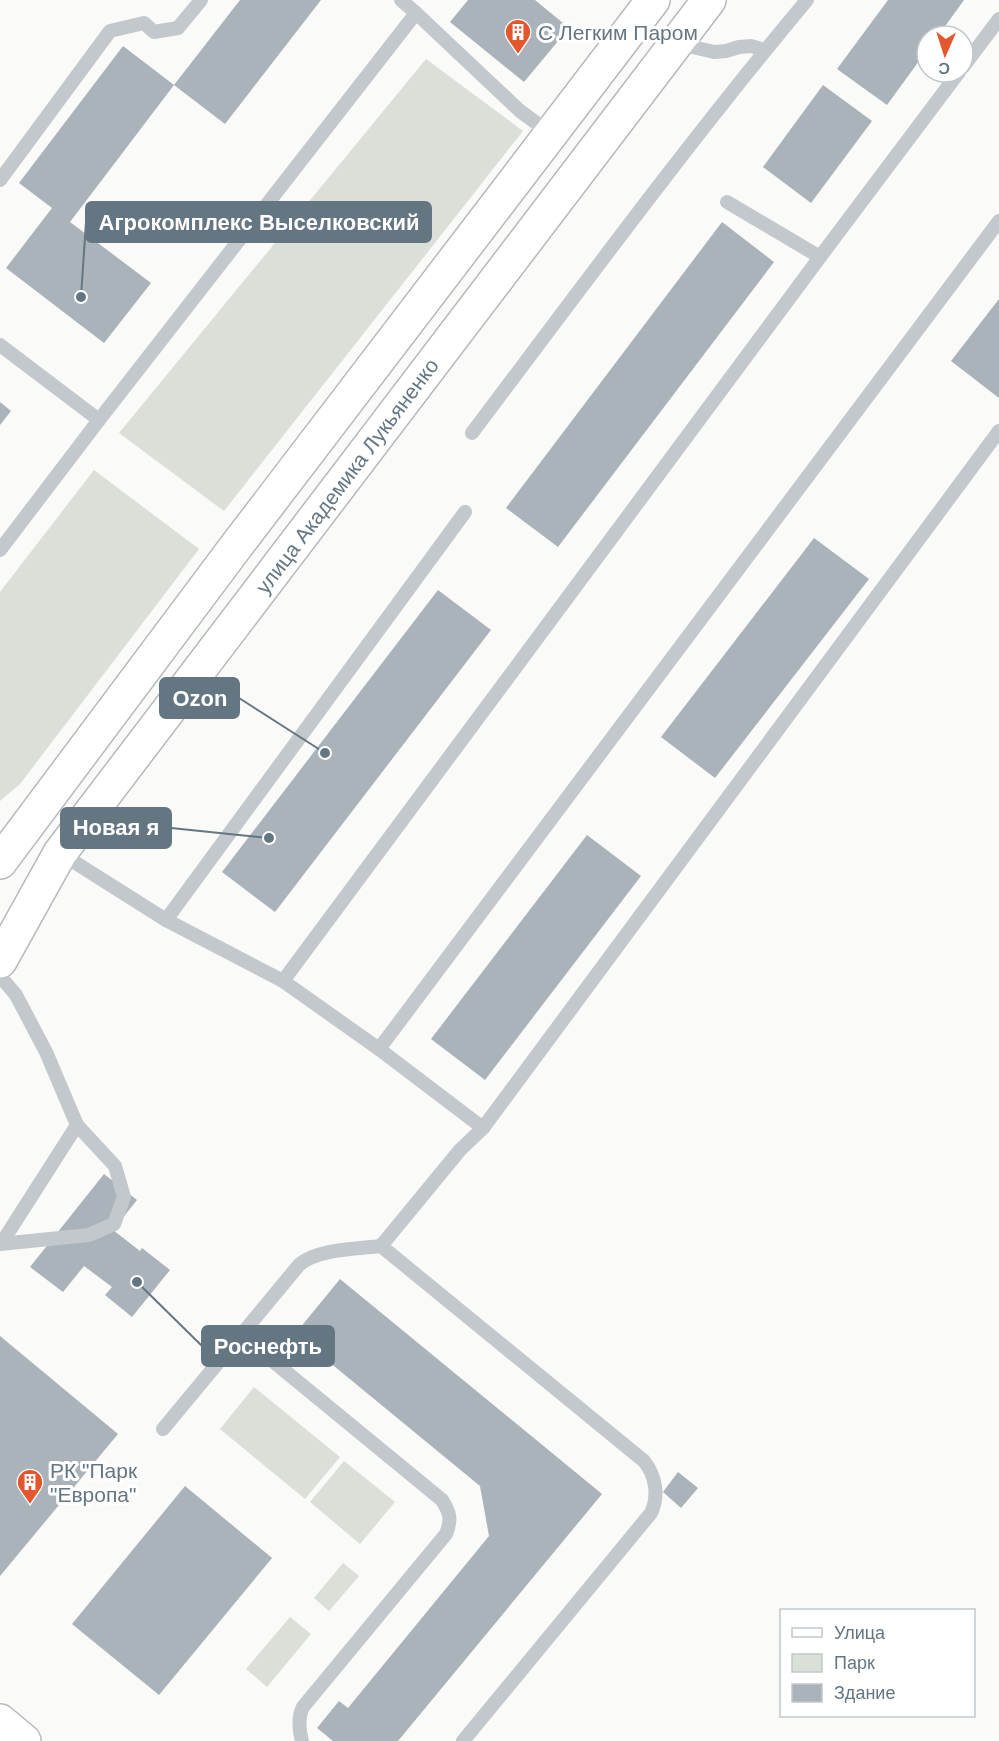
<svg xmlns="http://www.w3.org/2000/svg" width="999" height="1741" font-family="Arial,sans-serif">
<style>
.green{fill:#dadfd7}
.building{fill:#aab3b9}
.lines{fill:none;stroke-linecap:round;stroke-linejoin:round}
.primary-casing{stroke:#b5babe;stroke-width:36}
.trunk-casing{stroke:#b4b9bd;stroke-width:36}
.service{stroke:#c3c8cc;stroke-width:14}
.primary{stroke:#fff;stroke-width:33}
.trunk{stroke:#fff;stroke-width:33}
.labels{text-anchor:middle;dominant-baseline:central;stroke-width:6;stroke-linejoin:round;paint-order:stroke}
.poi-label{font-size:21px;fill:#657683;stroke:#fff;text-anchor:start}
.street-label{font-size:21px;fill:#657683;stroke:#fff}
.leader{fill:none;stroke:#657683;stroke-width:2}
.callout-dot{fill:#657683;stroke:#fff;stroke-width:2}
.callout{fill:#657683;stroke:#657683;stroke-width:2}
.callout-label{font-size:22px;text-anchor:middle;font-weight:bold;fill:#fff}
</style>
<rect width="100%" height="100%" fill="#fafaf8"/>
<g class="green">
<path d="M 426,59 L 523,131 L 224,511 L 119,433 Z"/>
<path d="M 94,470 L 199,549 L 20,784 L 0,801 L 0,592 Z"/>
<path d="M 254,1387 L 340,1457 L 305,1499 L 220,1429 Z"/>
<path d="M 344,1461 L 395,1502 L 360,1544 L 310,1502 Z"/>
<path d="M 343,1563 L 359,1576 L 329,1611 L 314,1598 Z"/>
<path d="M 290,1617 L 311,1634 L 267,1687 L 246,1669 Z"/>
</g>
<g class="building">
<path d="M 240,0 L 321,0 L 225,124 L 174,85 Z"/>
<path d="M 468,0 L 535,0 L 569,28 L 524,82 L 450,22 Z"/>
<path d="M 888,0 L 964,0 L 938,36 L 927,36 L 927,50 L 887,105 L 837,69 Z"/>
<path d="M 123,46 L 174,85 L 70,222 L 151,283 L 104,343 L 6,268 L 52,208 L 19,183 Z"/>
<path d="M 823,85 L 872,121 L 811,203 L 763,167 Z"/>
<path d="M 722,222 L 774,262 L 558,547 L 506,508 Z"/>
<path d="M 999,299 L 999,398 L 951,361 Z"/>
<path d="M 0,402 L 11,411 L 0,425 Z"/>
<path d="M 814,538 L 869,579 L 715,778 L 661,737 Z"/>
<path d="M 438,590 L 491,630 L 275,912 L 222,872 Z"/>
<path d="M 587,835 L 641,876 L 485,1080 L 431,1039 Z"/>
<path d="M 104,1174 L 137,1200 L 113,1230 L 140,1251 L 142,1248 L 170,1270 L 132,1317 L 105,1295 L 112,1287 L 84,1266 L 63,1292 L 30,1267 Z"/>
<path d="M 340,1279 L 602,1494 L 398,1741 L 333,1741 L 317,1728 L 339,1701 L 348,1708 L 489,1536 L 480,1486 L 295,1334 Z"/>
<path d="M 0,1336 L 118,1434 L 0,1576 Z"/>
<path d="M 678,1472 L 698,1488 L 681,1508 L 663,1492 Z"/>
<path d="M 185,1486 L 272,1558 L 159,1695 L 72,1624 Z"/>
</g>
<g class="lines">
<g class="primary-casing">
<path id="primary" d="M 0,1721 L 24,1741"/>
</g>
<g class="trunk-casing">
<g id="trunk">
<path d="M 0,862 L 234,549 L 653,0"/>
<path d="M 0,961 L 60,853 L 709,0"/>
</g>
</g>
<g class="service">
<path d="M 401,0 L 416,13"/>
<path d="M 676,43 L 714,52 L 726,51 L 739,47 L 751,46 L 765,50"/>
<path d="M 963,67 L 999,19"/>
<path d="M 0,180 L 110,31 L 144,23 L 154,32 L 178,28 L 201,0"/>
<path d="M 727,202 L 820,257"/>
<path d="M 0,345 L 99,420 L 0,550"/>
<path d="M 99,420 L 416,13 L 520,111 L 550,133"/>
<path d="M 472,433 C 582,287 690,140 807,0"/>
<path d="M 60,853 L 166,920 L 283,981 L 379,1049 L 483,1128 L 999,431"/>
<path d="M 166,920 L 465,512"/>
<path d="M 0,976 L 16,995 L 46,1052 L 77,1125 L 115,1166 L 124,1197 L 114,1224 L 89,1235 L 0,1244"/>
<path d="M 283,981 L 820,257 L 959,72"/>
<path d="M 379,1049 L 999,221"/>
<path d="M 1,1244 L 77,1125"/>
<path d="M 163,1429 L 241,1335"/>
<path d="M 302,1741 C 299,1730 298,1717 303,1707 L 446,1534 C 452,1519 450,1513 442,1500 L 241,1335 L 299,1265 C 317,1249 356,1249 381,1246"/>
<path d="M 463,1741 L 651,1513 C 659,1496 656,1476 644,1461 L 381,1246 L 460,1150 L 483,1128"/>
</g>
<use href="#primary" class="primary"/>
<use href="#trunk" class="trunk"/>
</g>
<defs>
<g id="building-pin" transform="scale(1.35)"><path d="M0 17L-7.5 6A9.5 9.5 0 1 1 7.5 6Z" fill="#e4572e" stroke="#fff"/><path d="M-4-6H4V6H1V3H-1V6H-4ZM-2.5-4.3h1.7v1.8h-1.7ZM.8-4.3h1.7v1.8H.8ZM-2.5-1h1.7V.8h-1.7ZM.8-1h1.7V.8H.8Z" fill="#fff"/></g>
</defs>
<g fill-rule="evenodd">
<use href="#building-pin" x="518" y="32"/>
<use href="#building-pin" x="30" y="1482"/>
</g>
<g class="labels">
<g class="poi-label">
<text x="538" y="32">С Легким Паром</text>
<text x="50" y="1470">РК "Парк<tspan x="50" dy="24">"Европа"</tspan></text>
</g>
<g class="street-label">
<text transform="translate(347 476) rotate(-53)">улица Академика Лукьяненко</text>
</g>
</g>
<path class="leader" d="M81 297L86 222M325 753L239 698M269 838L171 828M137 1282L202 1346"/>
<g class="callout-dot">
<circle cx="81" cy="297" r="6"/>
<circle cx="325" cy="753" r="6"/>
<circle cx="269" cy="838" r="6"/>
<circle cx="137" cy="1282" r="6"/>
</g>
<g class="callout">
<rect x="86" y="202" width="345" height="40" rx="6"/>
<rect x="160" y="678" width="79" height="40" rx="6"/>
<rect x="61" y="808" width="110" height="40" rx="6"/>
<rect x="202" y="1326" width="132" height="40" rx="6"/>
</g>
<g class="callout-label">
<text x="259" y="230">Агрокомплекс Выселковский</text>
<text x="200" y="706">Ozon</text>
<text x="116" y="835">Новая я</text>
<text x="268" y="1354">Роснефть</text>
</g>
<rect x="780" y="1609" width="195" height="108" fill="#ffffff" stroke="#c1c8cd" stroke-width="1.5"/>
<rect x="792" y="1628" width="30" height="9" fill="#ffffff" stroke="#c1c8cd" stroke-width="1.5"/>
<text x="834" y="1639" font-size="18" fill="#657683">Улица</text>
<rect x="792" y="1654" width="30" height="18" fill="#dadfd7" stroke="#c1c8cd" stroke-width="1.5"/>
<text x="834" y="1669" font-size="18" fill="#657683">Парк</text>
<rect x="792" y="1684" width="30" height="18" fill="#aab3b9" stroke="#c1c8cd" stroke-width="1.5"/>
<text x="834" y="1699" font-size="18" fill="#657683">Здание</text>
<g transform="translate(945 54) rotate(183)"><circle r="28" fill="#ffffff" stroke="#c1c8cd" stroke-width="1.5"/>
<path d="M0-4.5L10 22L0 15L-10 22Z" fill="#e4572e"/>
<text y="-9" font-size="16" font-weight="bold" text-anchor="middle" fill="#657683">С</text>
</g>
</svg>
